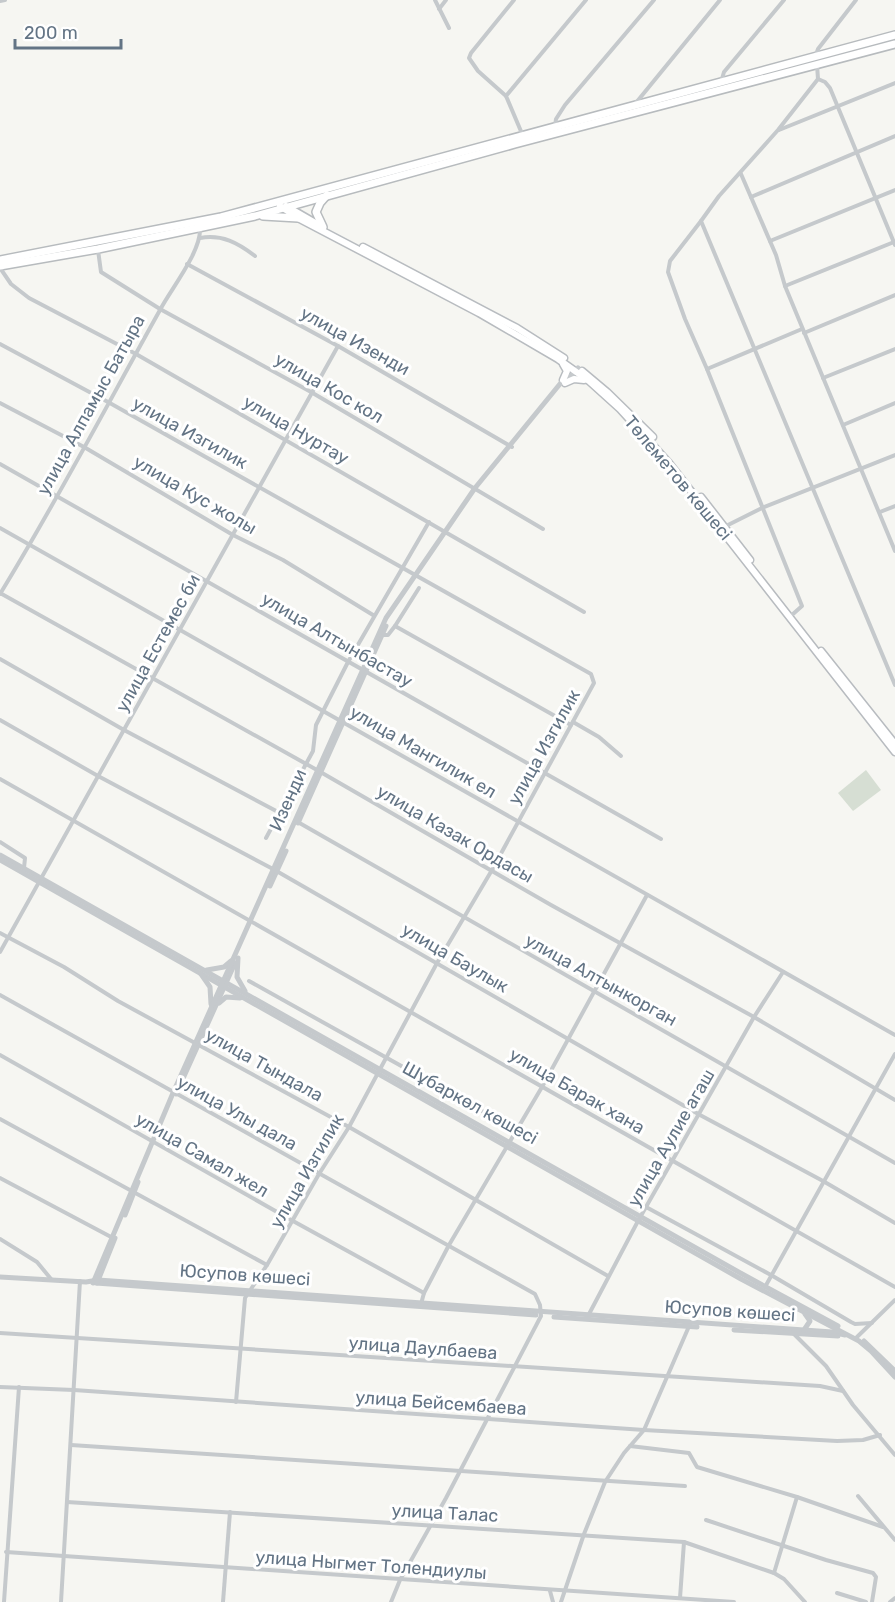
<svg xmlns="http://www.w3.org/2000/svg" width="895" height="1602" font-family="Rubik,sans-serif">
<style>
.green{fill:#d6ded3}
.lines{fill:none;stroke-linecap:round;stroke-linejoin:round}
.primary-casing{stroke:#b8bcc0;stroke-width:9}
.trunk-casing{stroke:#b7bbbe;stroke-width:10}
.minor{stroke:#c5c9cc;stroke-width:4}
.tertiary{stroke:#c5c9cc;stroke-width:5}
.primary{stroke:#fff;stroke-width:6}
.trunk{stroke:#fff;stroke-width:7}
.labels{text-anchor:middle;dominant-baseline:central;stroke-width:6;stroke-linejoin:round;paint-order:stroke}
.street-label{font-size:18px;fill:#637485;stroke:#fff}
</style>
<rect width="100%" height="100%" fill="#f6f6f2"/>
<path class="green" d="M 866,770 L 881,790 L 853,811 L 838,793 Z"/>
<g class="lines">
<g class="primary-casing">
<g id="primary">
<path d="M 280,206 L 298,218 L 479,313 L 558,359 L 589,381 L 620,409 L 669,463 L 895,752"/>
<path d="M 286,206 L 319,225"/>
<path d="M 363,247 L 517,328 L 564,358"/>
<path d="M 582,371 L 607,392 L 653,437"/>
<path d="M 563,380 L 567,371 L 563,364"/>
<path d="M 565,383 L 574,379 L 584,380"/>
<path d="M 701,497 L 750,560"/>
<path d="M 821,651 L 895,744"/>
</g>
</g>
<g class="trunk-casing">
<g id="trunk">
<path d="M 263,216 L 298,218"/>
<path d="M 323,227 L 316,212 L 320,203 L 327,195"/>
<path d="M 0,260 L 221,217 L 895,35"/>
<path d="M 0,266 L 98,249 L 255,216 L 515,144 L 895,44"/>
</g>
</g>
<g class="minor">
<path d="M 435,0 L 449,28"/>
<path d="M 0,1 L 5,0"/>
<path d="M 439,9 L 446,0"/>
<path d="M 816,55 L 818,49 L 856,0"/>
<path d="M 817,65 L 818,79 L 825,82 L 830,88 L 895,245"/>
<path d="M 818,79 L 778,130 L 719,196 L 701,221 L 895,685"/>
<path d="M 721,82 L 724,72 L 784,0"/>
<path d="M 506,96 L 478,71 L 469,58 L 471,53 L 514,0"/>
<path d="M 635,104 L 720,0"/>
<path d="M 555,126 L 556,119 L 565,105 L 654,0"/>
<path d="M 779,130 L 895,83"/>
<path d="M 523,136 L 506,96 L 586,0"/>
<path d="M 741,174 L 776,255 L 785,286 L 895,551"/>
<path d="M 751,197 L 895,136"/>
<path d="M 701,221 L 670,261 L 668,272 L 685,319 L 707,369 L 802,329"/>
<path d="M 200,238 C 222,234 238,243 255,256"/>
<path d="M 770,241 L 895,190"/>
<path d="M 98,250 L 101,272 L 160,309 L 311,392 L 543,529"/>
<path d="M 187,264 L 338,346 L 512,447"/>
<path d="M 0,268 L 11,284 L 29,298 L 136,354 L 584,612"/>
<path d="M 785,286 L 894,242"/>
<path d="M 804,333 L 895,295"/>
<path d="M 0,344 L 108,402 L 591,674 L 594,683 L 492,870 L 437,963 L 349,1127 L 319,1174 L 267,1265 L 245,1298 L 236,1402"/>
<path d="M 707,369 L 802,606 L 793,614"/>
<path d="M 823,378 L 895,349"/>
<path d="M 0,403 L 84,447 L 233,535 L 283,560 L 373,615"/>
<path d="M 843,425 L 895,403"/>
<path d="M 0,464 L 661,839"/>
<path d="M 880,512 L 895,506"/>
<path d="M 724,527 L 762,508 L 895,455"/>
<path d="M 0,528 L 895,1035"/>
<path d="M 0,593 L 317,770 L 551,905 L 754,1017 L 895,1100"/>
<path d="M 0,594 C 57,501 107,405 160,310 C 171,289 201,252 200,229"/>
<path d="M 395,626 L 419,588"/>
<path d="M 382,635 L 388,635 L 395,626 L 571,725"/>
<path d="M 0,659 L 124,730 L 280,813"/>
<path d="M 0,720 L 98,776 L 273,869 L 700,1115 L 823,1181 L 895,1223"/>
<path d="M 573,722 L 599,737 L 621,756"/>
<path d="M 0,779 L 895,1287"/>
<path d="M 296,821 L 895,1163"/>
<path d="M 266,838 L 313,751 L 316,725 L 348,662 L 429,522"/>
<path d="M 0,842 L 25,858 L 24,868"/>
<path d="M 0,933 L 64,967 L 118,1001 L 349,1127 L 608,1276"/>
<path d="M 0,952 L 338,346"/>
<path d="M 249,981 L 516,1130"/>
<path d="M 0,995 L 535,1294 L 540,1305 L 541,1316 L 446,1498 L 400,1580 L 391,1602"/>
<path d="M 0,1055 L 293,1221 L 424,1293"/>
<path d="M 0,1119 L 267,1265"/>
<path d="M 0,1178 L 113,1238"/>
<path d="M 646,1207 L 771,1275 L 851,1322 L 855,1324 L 872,1323"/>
<path d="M 0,1239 L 37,1262 L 51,1279"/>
<path d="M 765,1287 L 895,1054"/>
<path d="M 421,1304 L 424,1293 L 449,1245 L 542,1087 L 647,895"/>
<path d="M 588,1316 L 638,1221 L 754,1017 L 783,972"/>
<path d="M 0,1333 L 820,1386 L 843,1391"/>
<path d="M 794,1334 L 826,1366 L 853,1405 L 895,1455"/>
<path d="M 857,1337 L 895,1300"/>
<path d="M 0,1387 L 74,1390 L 644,1430 L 837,1441 L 863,1440 L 880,1435"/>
<path d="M 71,1445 L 685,1486"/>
<path d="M 630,1446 L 689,1453 L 697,1467 L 797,1497 L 774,1573"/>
<path d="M 858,1496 L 895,1540"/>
<path d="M 797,1497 L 883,1527"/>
<path d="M 67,1502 L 684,1542 L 774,1573 L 784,1579 L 805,1602"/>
<path d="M 706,1520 L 826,1560 L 873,1573 L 876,1577 L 872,1602"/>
<path d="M 6,1552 L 734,1602"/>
<path d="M 550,1591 L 553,1602"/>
<path d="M 837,1593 L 866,1602"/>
<path d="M 680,1598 L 684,1542"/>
<path d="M 4,1602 L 19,1387"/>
<path d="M 61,1602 L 80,1281"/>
<path d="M 223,1602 L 230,1512"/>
<path d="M 561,1602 L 584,1534 L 605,1482 L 624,1453 L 644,1430 L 690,1324"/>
<path d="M 890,1602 L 895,1598"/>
</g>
<g class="tertiary">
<path d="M 566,382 L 578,368"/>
<path d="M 298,823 L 386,626"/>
<path d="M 0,855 L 744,1275 L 838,1326"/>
<path d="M 0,860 L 741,1279 L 859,1341 L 871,1351 L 895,1377"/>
<path d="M 270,886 L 286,851"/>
<path d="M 238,958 L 237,977 L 245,991"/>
<path d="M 207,970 L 224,967 L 231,961"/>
<path d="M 201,974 L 210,987 L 211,1004"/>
<path d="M 219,1003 L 226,997 L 240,998"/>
<path d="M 176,1094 L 235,963"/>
<path d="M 125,1215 L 138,1182"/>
<path d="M 0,1277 L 86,1282 L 98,1280 L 832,1332 L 845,1335"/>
<path d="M 93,1283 L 173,1093 L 386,618 L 475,488 L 564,379"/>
<path d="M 96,1283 L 536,1315"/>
<path d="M 97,1283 L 115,1238"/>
<path d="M 554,1317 L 697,1327"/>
<path d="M 734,1330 L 838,1336"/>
<path d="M 804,1330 L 810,1321 L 805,1314"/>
<path d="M 864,1341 L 895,1371"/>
</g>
<use href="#primary" class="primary"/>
<use href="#trunk" class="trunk"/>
</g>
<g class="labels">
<g class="street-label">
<text transform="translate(355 341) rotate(29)">улица Изенди</text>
<text transform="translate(329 388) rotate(30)">улица Кос кол</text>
<text transform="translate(91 405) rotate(-61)">улица Алпамыс Батыра</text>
<text transform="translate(296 430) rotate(30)">улица Нуртау</text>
<text transform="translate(190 433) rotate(29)">улица Изгилик</text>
<text transform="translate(678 478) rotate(50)">Төлеметов көшесі</text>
<text transform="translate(195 495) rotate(30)">улица Кус жолы</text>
<text transform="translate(337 640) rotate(30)">улица Алтынбастау</text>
<text transform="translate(158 643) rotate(-61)">улица Естемес би</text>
<text transform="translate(544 747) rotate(-61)">улица Изгилик</text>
<text transform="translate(423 752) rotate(30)">улица Мангилик ел</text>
<text transform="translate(288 800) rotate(-66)">Изенди</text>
<text transform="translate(455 834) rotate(30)">улица Казак Ордасы</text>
<text transform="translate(455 958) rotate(30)">улица Баулык</text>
<text transform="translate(601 980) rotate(29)">улица Алтынкорган</text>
<text transform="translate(264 1065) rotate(29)">улица Тындала</text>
<text transform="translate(577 1091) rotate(30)">улица Барак хана</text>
<text transform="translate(470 1103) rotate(29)">Шұбаркөл көшесі</text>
<text transform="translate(237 1113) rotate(29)">улица Улы дала</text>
<text transform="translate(671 1138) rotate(-60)">улица Аулие агаш</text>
<text transform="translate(202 1155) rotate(30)">улица Самал жел</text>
<text transform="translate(307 1171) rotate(-60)">улица Изгилик</text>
<text transform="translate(245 1275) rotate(4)">Юсупов көшесі</text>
<text transform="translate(730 1311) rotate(4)">Юсупов көшесі</text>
<text transform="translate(423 1348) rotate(4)">улица Даулбаева</text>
<text transform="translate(441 1403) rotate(4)">улица Бейсембаева</text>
<text transform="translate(445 1513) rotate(3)">улица Талас</text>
<text transform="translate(371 1565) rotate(4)">улица Ныгмет Толендиулы</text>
</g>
</g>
<path d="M15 39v9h106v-9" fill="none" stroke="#637485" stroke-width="3"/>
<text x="24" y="39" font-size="18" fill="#637485" stroke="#ffffff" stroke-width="4.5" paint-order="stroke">200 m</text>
</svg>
